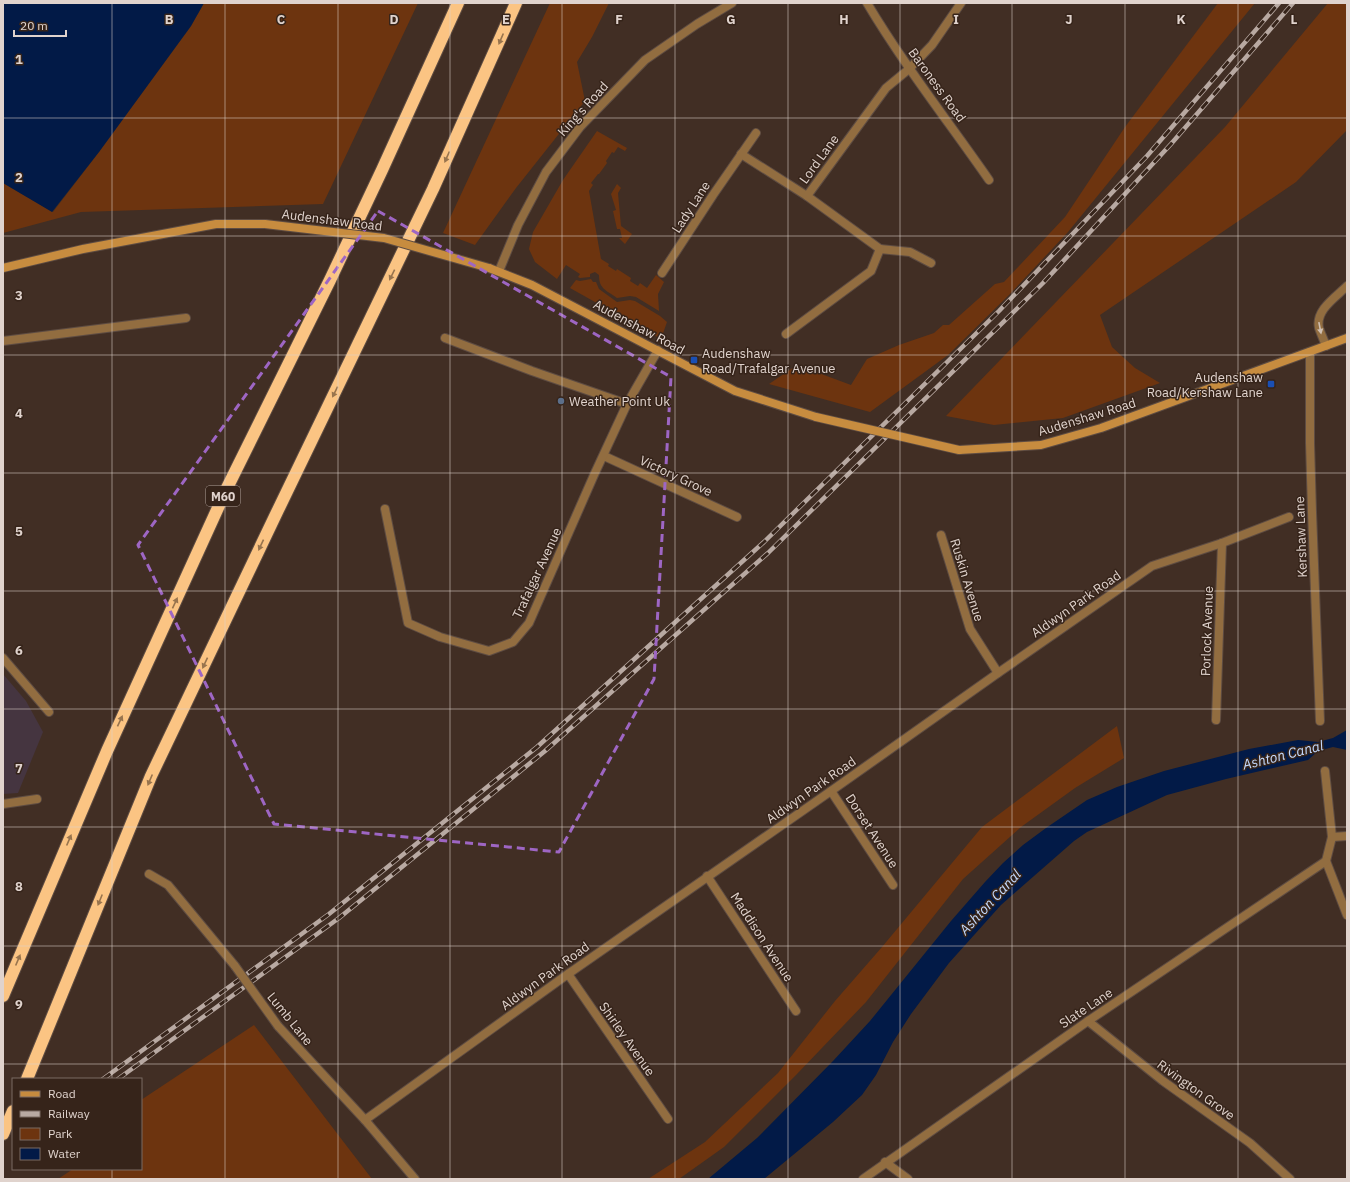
<svg xmlns="http://www.w3.org/2000/svg" width="1350" height="1182" font-family="'IBM Plex Sans',sans-serif">
<style>
.education{fill:#453540}
.green{fill:#6d340f}
.water{fill:#021a47}
.lines{fill:none;stroke-linecap:round;stroke-linejoin:round}
.minor-casing{stroke:#5e4c42;stroke-width:10}
.secondary-casing{stroke:#5e4c42;stroke-width:10}
.motorway-casing{stroke:#5e4c42;stroke-width:14}
.minor{stroke:#926d40;stroke-width:8}
.secondary{stroke:#c78c3f;stroke-width:8}
.motorway{stroke:#fbc483;stroke-width:12}
.rail-casing{stroke:#b8a9a2;stroke-width:4.5}
.rail{stroke:#36241a;stroke-width:3;stroke-dasharray:9;stroke-linecap:butt}
.minor-bridge-casing{stroke:#5e4c42;stroke-width:10;stroke-linecap:butt}
.secondary-bridge-casing{stroke:#5e4c42;stroke-width:10;stroke-linecap:butt}
.minor-bridge{stroke:#926d40;stroke-width:8}
.secondary-bridge{stroke:#c78c3f;stroke-width:8}
.oneway{fill:#98744e}
.oneway2{fill:#d0bfb1}
.marked{fill:none;stroke:#9e66c4;stroke-width:3;stroke-dasharray:8 5;stroke-linejoin:round}
.grid{fill:none;stroke:#e0d3cd;stroke-width:1;stroke-opacity:0.55}
.transit-dot{fill:#1a4fb4;stroke:#36241a;stroke-width:1.5}
.service-dot{fill:#5c6f8a;stroke:#36241a;stroke-width:1.5}
.labels{text-anchor:middle;dominant-baseline:central;stroke-width:3;stroke-linejoin:round;paint-order:stroke}
.shield{fill:#36241a;stroke:#ad9e97;stroke-width:1}
.shield-label{font-size:12px;font-weight:bold;fill:#e0d3cd}
.street-label{font-size:13px;fill:#e0d3cd;stroke:#36241a}
.poi-label{font-size:13px;fill:#e0d3cd;stroke:#36241a;text-anchor:start}
.water-label{font-size:14px;font-style:italic;fill:#c3daff;stroke:#36241a}
.grid-label{font-size:13px;text-anchor:middle;font-weight:bold;fill:#e0d3cd;stroke:#36241a;stroke-width:3;stroke-linejoin:round;paint-order:stroke}
</style>
<rect width="100%" height="100%" fill="#412e24"/>
<path class="education" d="M 3,674 L 26,701 L 43,732 L 18,793 L 3,794 Z"/>
<g class="green">
<path d="M 204,3 L 418,3 L 323,204 L 81,212 L 3,233 L 3,183 L 53,212 L 99,152 L 191,26 Z"/>
<path d="M 550,3 L 609,3 L 592,37 L 577,62 L 585,101 L 516,188 L 475,245 L 443,233 Z"/>
<path d="M 1218,3 L 1255,3 L 1068,232 L 1010,294 L 948,355 L 870,412 L 769,384 L 797,365 L 851,385 L 867,359 L 899,345 L 934,333 L 943,325 L 949,325 L 995,284 L 1004,282 L 1065,217 L 1125,127 Z"/>
<path d="M 1328,3 L 1347,3 L 1347,130 L 1296,182 L 1100,315 L 1112,347 L 1135,368 L 1160,383 L 1063,418 L 994,425 L 946,416 L 1225,127 Z"/>
<path d="M 597,131 L 627,148 L 625,151 L 618,147 L 614,153 L 612,152 L 606,161 L 607,163 L 599,174 L 598,174 L 591,183 L 593,185 L 589,191 L 601,259 L 609,264 L 608,266 L 616,271 L 617,269 L 631,278 L 630,281 L 638,286 L 640,283 L 647,288 L 656,275 L 664,282 L 658,294 L 659,311 L 636,297 L 630,296 L 617,298 C 606,290 599,289 599,275 L 595,272 L 590,274 L 590,277 L 580,278 L 578,277 L 580,274 L 566,265 L 557,279 L 535,262 L 529,249 L 533,232 L 563,180 Z"/>
<path d="M 617,184 L 621,188 L 618,193 L 621,226 L 632,234 L 625,244 L 619,238 L 622,238 L 620,229 L 617,229 L 613,211 L 616,210 L 611,194 Z"/>
<path d="M 591,279 L 593,282 L 596,282 L 599,289 L 617,302 L 630,300 L 635,301 L 660,316 L 667,322 L 661,339 L 570,288 L 576,280 L 580,281 Z"/>
<path d="M 1117,726 L 1124,758 L 1075,788 L 1021,827 L 963,879 L 866,1002 L 797,1074 L 724,1147 L 679,1179 L 648,1179 L 705,1142 L 778,1073 L 835,1001 L 882,947 L 982,827 Z"/>
<path d="M 254,1025 L 372,1179 L 58,1179 L 73,1169 L 141,1169 L 141,1100 Z"/>
</g>
<g class="water">
<path d="M 3,3 L 204,3 L 191,26 L 99,152 L 52,212 L 3,183 Z"/>
<path d="M 1347,730 L 1347,750 L 1333,747 L 1318,751 L 1308,760 L 1226,779 L 1167,795 L 1087,832 L 1074,841 L 1001,905 L 949,963 L 911,1014 L 893,1042 L 876,1075 L 862,1095 L 833,1122 L 764,1179 L 708,1179 L 757,1138 L 833,1061 L 870,1021 L 951,921 L 985,882 L 1003,863 L 1023,845 L 1046,828 L 1087,800 L 1117,787 L 1164,771 L 1249,749 L 1298,740 L 1318,742 L 1333,738 Z"/>
</g>
<g class="lines">
<g class="minor-casing">
<g id="minor">
<path d="M 867,3 C 904,65 948,121 989,180"/>
<path d="M 741,154 L 807,196"/>
<path d="M 880,249 L 910,252 L 931,263"/>
<path d="M 499,271 L 518,225 L 546,172 L 580,127 L 645,60 L 697,24 L 732,3"/>
<path d="M 662,273 L 713,195 L 756,133"/>
<path d="M 786,334 L 871,271 L 880,249 L 807,196 L 886,88 L 909,69 L 932,45 L 961,3"/>
<path d="M 445,338 L 532,371 L 627,404"/>
<path d="M 3,341 L 186,318"/>
<path d="M 1326,346 C 1324,340 1321,334 1319,328 C 1315,310 1336,297 1347,286"/>
<path d="M 1310,352 L 1310,443 L 1312,512 L 1320,721"/>
<path d="M 604,456 L 737,517"/>
<path d="M 385,509 L 408,623 L 440,637 L 489,651 L 513,642 L 529,623 L 594,475 L 627,404 L 658,350"/>
<path d="M 941,535 L 970,629 L 998,673"/>
<path d="M 3,658 L 49,712"/>
<path d="M 1216,720 L 1222,543"/>
<path d="M 1325,771 L 1332,837 L 1326,861 L 1347,915"/>
<path d="M 831,791 L 893,885"/>
<path d="M 3,804 L 37,799"/>
<path d="M 1332,837 L 1347,836"/>
<path d="M 149,874 L 168,885 L 235,966"/>
<path d="M 707,876 L 796,1011"/>
<path d="M 568,974 L 668,1119"/>
<path d="M 1088,1021 L 1163,1081 L 1250,1143 L 1290,1179"/>
<path d="M 278,1026 L 365,1120 L 415,1179"/>
<path d="M 365,1120 L 568,974 L 831,791 L 998,673 L 1152,566 L 1222,543 L 1289,517"/>
<path d="M 885,1162 L 908,1179"/>
<path d="M 863,1179 L 1088,1021 L 1326,861"/>
</g>
</g>
<g class="secondary-casing">
<g id="secondary">
<path d="M 3,268 L 83,249 L 216,224 L 265,224"/>
<path d="M 489,268 L 532,285 L 735,391 L 816,417"/>
<path d="M 959,450 L 1041,445 L 1101,428 L 1347,338"/>
</g>
</g>
<g class="motorway-casing">
<g id="motorway">
<path d="M 3,996 L 107,751 L 227,488 L 330,280 L 382,170 L 458,3"/>
<path d="M 27,1079 L 151,776 L 278,510 L 433,189 L 516,3"/>
<path d="M 3,1134 L 13,1111"/>
</g>
</g>
<use href="#minor" class="minor"/>
<use href="#secondary" class="secondary"/>
<use href="#motorway" class="motorway"/>
<g class="rail-casing">
<g id="rail">
<path d="M 103,1079 L 329,914 L 537,747 L 764,542 L 999,311 L 1147,156 L 1279,3"/>
<path d="M 118,1079 L 339,918 L 545,751 L 768,553 L 1043,283 L 1171,144 L 1293,3"/>
</g>
</g>
<use href="#rail" class="rail"/>
<g class="minor-bridge-casing">
<path id="minor-bridge" d="M 235,966 L 278,1026"/>
</g>
<g class="secondary-bridge-casing">
<g id="secondary-bridge">
<path d="M 265,224 L 384,238 L 489,268"/>
<path d="M 816,417 L 959,450"/>
</g>
</g>
<use href="#minor-bridge" class="minor-bridge"/>
<use href="#secondary-bridge" class="secondary-bridge"/>
</g>
<defs><path id="oneway-solid" d="M-6-.8H1V-3.2L6.5 0L1 3.2V.8H-6Z"/></defs>
<g class="oneway">
<use href="#oneway-solid" transform="translate(501 39) rotate(113)"/>
<use href="#oneway-solid" transform="translate(447 157) rotate(114)"/>
<use href="#oneway-solid" transform="translate(392 275) rotate(116)"/>
<use href="#oneway-solid" transform="translate(335 392) rotate(116)"/>
<use href="#oneway-solid" transform="translate(261 545) rotate(115)"/>
<use href="#oneway-solid" transform="translate(175 603) rotate(-65)"/>
<use href="#oneway-solid" transform="translate(205 663) rotate(115)"/>
<use href="#oneway-solid" transform="translate(120 721) rotate(-65)"/>
<use href="#oneway-solid" transform="translate(150 780) rotate(113)"/>
<use href="#oneway-solid" transform="translate(69 840) rotate(-67)"/>
<use href="#oneway-solid" transform="translate(100 900) rotate(112)"/>
<use href="#oneway-solid" transform="translate(18 960) rotate(-67)"/>
</g>
<use class="oneway2" href="#oneway-solid" transform="translate(1320 328) rotate(79)"/>
<path class="marked" d="M 378,211 L 671,377 L 654,679 L 559,852 L 274,824 L 138,545 Z"/>
<path class="grid" d="M 112,3 L 112,1079M 225,3 L 225,1179M 338,3 L 338,1179M 450,3 L 450,1179M 562,3 L 562,1179M 675,3 L 675,1179M 788,3 L 788,1179M 900,3 L 900,1179M 1012,3 L 1012,1179M 1125,3 L 1125,1179M 1238,3 L 1238,1179M 3,118 L 1347,118M 3,236 L 1347,236M 3,355 L 1347,355M 3,473 L 1347,473M 3,591 L 1347,591M 3,709 L 1347,709M 3,827 L 1347,827M 3,946 L 1347,946M 3,1064 L 1347,1064M 112,1169 L 112,1179"/>
<g class="transit-dot">
<rect x="690" y="356" width="8" height="8" rx="2"/>
<rect x="1267" y="380" width="8" height="8" rx="2"/>
</g>
<circle class="service-dot" cx="561" cy="401" r="4"/>
<g class="labels">
<rect class="shield" x="206" y="486" width="34" height="20" rx="3"/>
<g class="shield-label">
<text x="223" y="496">M60</text>
</g>
<g class="street-label">
<text transform="translate(937 85) rotate(54)">Baroness Road</text>
<text transform="translate(583 109) rotate(-48)">King's Road</text>
<text transform="translate(819 159) rotate(-54)">Lord Lane</text>
<text transform="translate(691 207) rotate(-57)">Lady Lane</text>
<text transform="translate(332 220) rotate(7)">Audenshaw Road</text>
<text transform="translate(639 327) rotate(28)">Audenshaw Road</text>
<text transform="translate(1087 417) rotate(-17)">Audenshaw Road</text>
<text transform="translate(676 476) rotate(25)">Victory Grove</text>
<text transform="translate(1301 537) rotate(-92)">Kershaw Lane</text>
<text transform="translate(537 573) rotate(-65)">Trafalgar Avenue</text>
<text transform="translate(967 580) rotate(73)">Ruskin Avenue</text>
<text transform="translate(1076 604) rotate(-35)">Aldwyn Park Road</text>
<text transform="translate(1207 631) rotate(-88)">Porlock Avenue</text>
<text transform="translate(811 790) rotate(-35)">Aldwyn Park Road</text>
<text transform="translate(872 831) rotate(57)">Dorset Avenue</text>
<text transform="translate(762 937) rotate(57)">Maddison Avenue</text>
<text transform="translate(545 976) rotate(-36)">Aldwyn Park Road</text>
<text transform="translate(1086 1008) rotate(-34)">Slate Lane</text>
<text transform="translate(290 1019) rotate(51)">Lumb Lane</text>
<text transform="translate(627 1039) rotate(55)">Shirley Avenue</text>
<text transform="translate(1196 1090) rotate(36)">Rivington Grove</text>
</g>
<g class="poi-label">
<text x="702" y="353">Audenshaw<tspan x="702" dy="15">Road/Trafalgar Avenue</tspan></text>
<text x="1263" y="377" text-anchor="end">Audenshaw<tspan x="1263" dy="15">Road/Kershaw Lane</tspan></text>
<text x="569" y="401">Weather Point Uk</text>
</g>
<g class="water-label">
<text transform="translate(1283 755) rotate(-14)">Ashton Canal</text>
<text transform="translate(990 902) rotate(-47)">Ashton Canal</text>
</g>
</g>
<g class="grid-label">
<text x="169" y="24">B</text>
<text x="281" y="24">C</text>
<text x="394" y="24">D</text>
<text x="506" y="24">E</text>
<text x="619" y="24">F</text>
<text x="731" y="24">G</text>
<text x="844" y="24">H</text>
<text x="956" y="24">I</text>
<text x="1069" y="24">J</text>
<text x="1181" y="24">K</text>
<text x="1294" y="24">L</text>
<text x="19" y="64">1</text>
<text x="19" y="182">2</text>
<text x="19" y="300">3</text>
<text x="19" y="418">4</text>
<text x="19" y="536">5</text>
<text x="19" y="655">6</text>
<text x="19" y="773">7</text>
<text x="19" y="891">8</text>
<text x="19" y="1009">9</text>
</g>
<rect width="1350" height="1182" fill="none" stroke="#e0d3cd" stroke-width="8"/>
<rect x="12" y="1078" width="130" height="92" fill="#36241a" stroke="#7a6a62"/>
<rect x="20" y="1091" width="20" height="6" fill="#c78c3f" stroke="#7a6a62"/>
<text x="48" y="1098" font-size="12" fill="#e0d3cd">Road</text>
<rect x="20" y="1111" width="20" height="6" fill="#b8a9a2" stroke="#7a6a62"/>
<text x="48" y="1118" font-size="12" fill="#e0d3cd">Railway</text>
<rect x="20" y="1128" width="20" height="12" fill="#6d340f" stroke="#7a6a62"/>
<text x="48" y="1138" font-size="12" fill="#e0d3cd">Park</text>
<rect x="20" y="1148" width="20" height="12" fill="#021a47" stroke="#7a6a62"/>
<text x="48" y="1158" font-size="12" fill="#e0d3cd">Water</text>
<path d="M14 30v6h52v-6" fill="none" stroke="#e0d3cd" stroke-width="2"/>
<text x="20" y="30" font-size="12" fill="#e0d3cd" stroke="#36241a" stroke-width="3" paint-order="stroke">20 m</text>
</svg>
